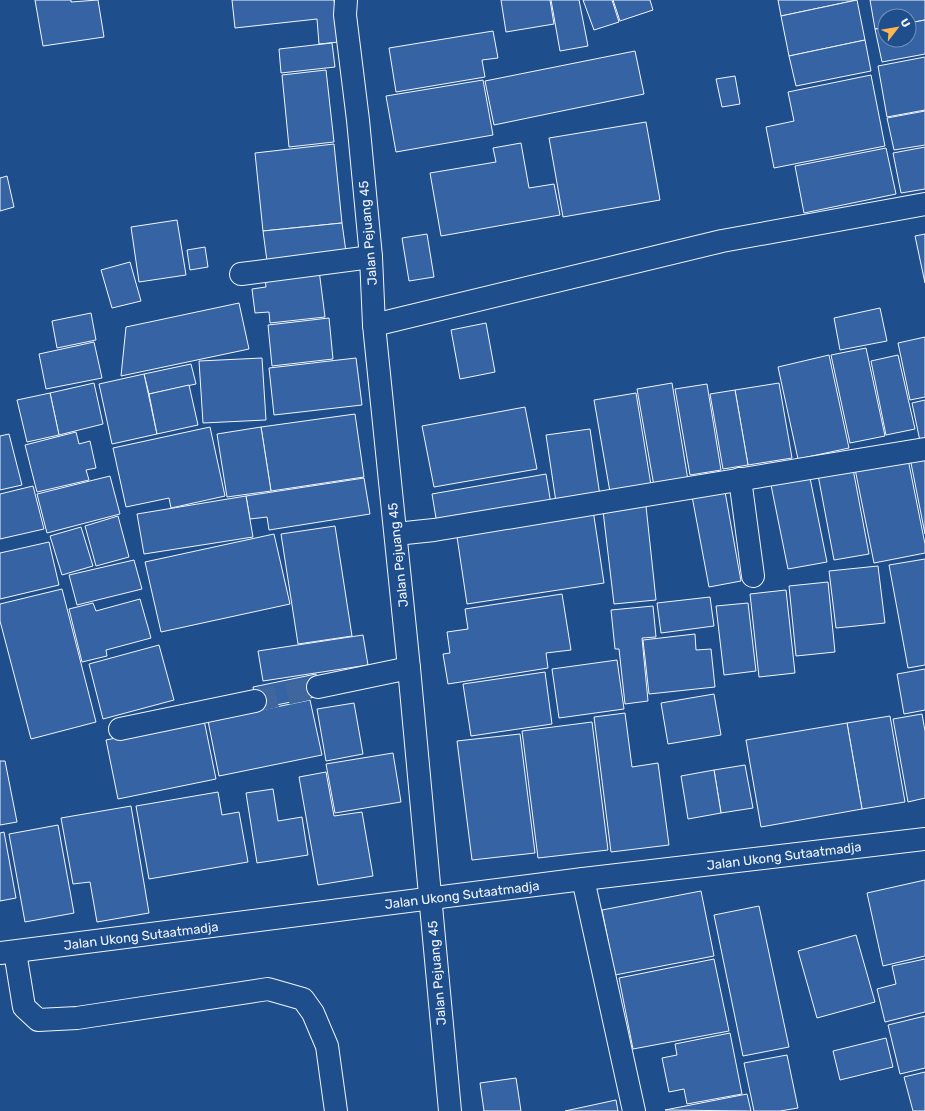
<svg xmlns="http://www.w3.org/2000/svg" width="925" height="1111" font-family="Rubik,sans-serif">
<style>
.building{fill:#3563a3;stroke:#f2f6ff}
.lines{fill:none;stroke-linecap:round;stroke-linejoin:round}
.minor-tunnel{stroke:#3f679d;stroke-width:22;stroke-dasharray:22 11;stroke-linecap:butt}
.minor-casing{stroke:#f2f6ff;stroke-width:24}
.tertiary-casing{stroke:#f2f6ff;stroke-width:24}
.secondary-casing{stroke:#f2f6ff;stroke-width:24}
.minor{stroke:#1f4e8c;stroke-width:22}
.tertiary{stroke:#1f4e8c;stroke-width:22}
.secondary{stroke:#1f4e8c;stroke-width:22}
.labels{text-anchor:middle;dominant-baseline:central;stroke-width:3;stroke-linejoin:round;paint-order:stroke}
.street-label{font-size:13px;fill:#f2f6ff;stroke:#1f4e8c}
</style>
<rect width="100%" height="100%" fill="#1f4e8c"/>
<g class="building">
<path d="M 35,0 L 71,0 L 71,2 L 98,0 L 104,37 L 43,46 Z"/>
<path d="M 232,0 L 334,0 L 339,42 L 319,44 L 317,19 L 235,28 Z"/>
<path d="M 501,0 L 550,0 L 554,24 L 506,32 Z"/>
<path d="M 551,0 L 579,0 L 588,46 L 560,51 Z"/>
<path d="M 583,0 L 612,0 L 619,22 L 594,30 Z"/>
<path d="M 613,0 L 650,0 L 653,10 L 620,21 Z"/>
<path d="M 778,0 L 857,0 L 781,16 Z"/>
<path d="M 857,0 L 865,40 L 789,56 L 781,16 Z"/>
<path d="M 870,0 L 925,0 L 925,20 L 909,23 L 909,16 L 885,16 L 885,28 L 875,29 Z"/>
<path d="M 925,20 L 925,54 L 882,62 L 875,29 L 885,28 L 885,40 L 909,40 L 909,23 Z"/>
<path d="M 493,31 L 498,58 L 482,60 L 485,77 L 396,92 L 389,48 Z"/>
<path d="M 865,40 L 871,71 L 796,86 L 789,56 Z"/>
<path d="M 332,43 L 335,67 L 281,73 L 279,49 Z"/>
<path d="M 635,51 L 644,94 L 494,125 L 485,81 Z"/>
<path d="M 925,57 L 925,110 L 887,117 L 878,66 Z"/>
<path d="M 326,70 L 334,142 L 289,147 L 282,75 Z"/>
<path d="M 871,75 L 885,146 L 774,168 L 766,127 L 794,121 L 788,92 Z"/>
<path d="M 735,76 L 740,104 L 722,107 L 716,79 Z"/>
<path d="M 483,80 L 493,135 L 396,152 L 386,96 Z"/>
<path d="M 925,111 L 925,145 L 894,150 L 887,118 Z"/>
<path d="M 646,122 L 660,200 L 563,217 L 549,138 Z"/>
<path d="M 521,143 L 529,188 L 554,184 L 560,215 L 441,236 L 430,173 L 496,162 L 493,148 Z"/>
<path d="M 334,144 L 342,223 L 263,231 L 255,153 Z"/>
<path d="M 925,147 L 925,189 L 901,193 L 893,153 Z"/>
<path d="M 886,148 L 896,194 L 804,213 L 795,166 Z"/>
<path d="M 7,176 L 14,207 L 0,211 L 0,178 Z"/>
<path d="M 177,220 L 186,275 L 139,282 L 131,227 Z"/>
<path d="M 342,223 L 346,252 L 267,261 L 263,231 Z"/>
<path d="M 427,234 L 434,277 L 409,281 L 402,238 Z"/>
<path d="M 925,234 L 925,283 L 915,236 Z"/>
<path d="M 205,247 L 208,267 L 190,270 L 187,250 Z"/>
<path d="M 130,262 L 141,301 L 112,308 L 101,270 Z"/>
<path d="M 319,270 L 325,317 L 270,323 L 269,312 L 255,313 L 252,289 L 266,287 L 265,277 Z"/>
<path d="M 239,303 L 249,349 L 121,376 L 126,327 Z"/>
<path d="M 880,308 L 887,341 L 840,350 L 834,318 Z"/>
<path d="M 91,313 L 96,340 L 57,348 L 52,321 Z"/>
<path d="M 329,318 L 333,359 L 272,366 L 268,325 Z"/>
<path d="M 486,323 L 495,372 L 460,379 L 451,330 Z"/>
<path d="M 925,337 L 925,397 L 910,400 L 898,343 Z"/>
<path d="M 94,342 L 102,378 L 46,389 L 39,354 Z"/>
<path d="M 866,348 L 885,436 L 850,443 L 831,355 Z"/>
<path d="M 829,355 L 849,448 L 798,459 L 778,367 Z"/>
<path d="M 898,355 L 915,429 L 886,435 L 871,361 Z"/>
<path d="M 262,358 L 266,420 L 203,423 L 199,361 Z"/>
<path d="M 356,358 L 362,405 L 274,415 L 269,368 Z"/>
<path d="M 191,364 L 196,384 L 149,394 L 144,374 Z"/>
<path d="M 144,374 L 157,434 L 112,444 L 99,384 Z"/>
<path d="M 94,383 L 103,424 L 59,435 L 50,393 Z"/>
<path d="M 672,383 L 688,480 L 654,486 L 637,389 Z"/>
<path d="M 779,383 L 792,458 L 748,465 L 735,390 Z"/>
<path d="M 707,384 L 721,470 L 690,475 L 675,389 Z"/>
<path d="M 189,385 L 198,425 L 157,434 L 149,394 Z"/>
<path d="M 735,390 L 748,465 L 723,469 L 710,394 Z"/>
<path d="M 50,393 L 59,435 L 27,442 L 17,400 Z"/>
<path d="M 636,393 L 651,485 L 610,492 L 594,400 Z"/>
<path d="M 925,400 L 925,440 L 920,441 L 912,403 Z"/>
<path d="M 525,407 L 537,469 L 434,487 L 422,426 Z"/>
<path d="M 355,414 L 364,477 L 271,491 L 261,427 Z"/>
<path d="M 210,427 L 225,496 L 171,508 L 169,498 L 126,507 L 113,448 Z"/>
<path d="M 261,427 L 271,491 L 227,497 L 217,434 Z"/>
<path d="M 590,429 L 600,496 L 556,502 L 546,435 Z"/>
<path d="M 76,432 L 79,444 L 90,441 L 96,468 L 86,470 L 89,480 L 37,492 L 25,445 Z"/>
<path d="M 9,434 L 22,485 L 0,490 L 0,436 Z"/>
<path d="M 925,455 L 925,534 L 910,458 Z"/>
<path d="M 908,459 L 925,544 L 925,553 L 874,563 L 855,469 Z"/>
<path d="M 853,469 L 869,554 L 834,560 L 818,475 Z"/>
<path d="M 809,473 L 827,562 L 788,569 L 770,480 Z"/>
<path d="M 546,474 L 551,504 L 437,524 L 432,494 Z"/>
<path d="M 110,476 L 120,514 L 47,533 L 37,494 Z"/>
<path d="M 364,478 L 370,514 L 269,530 L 267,517 L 250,519 L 246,496 Z"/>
<path d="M 33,486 L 44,529 L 0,539 L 0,494 Z"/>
<path d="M 724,486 L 741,581 L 709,587 L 691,491 Z"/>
<path d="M 246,496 L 253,537 L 144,554 L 137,514 Z"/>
<path d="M 646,506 L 656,600 L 614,604 L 603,511 Z"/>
<path d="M 593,510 L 604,583 L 467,604 L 456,530 Z"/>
<path d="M 118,516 L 129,557 L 96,566 L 85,526 Z"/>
<path d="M 335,526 L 352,636 L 298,644 L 281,534 Z"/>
<path d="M 81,527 L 93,566 L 62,575 L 50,536 Z"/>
<path d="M 274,534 L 290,604 L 161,632 L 145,562 Z"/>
<path d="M 49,542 L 59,585 L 0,599 L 0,553 Z"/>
<path d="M 925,559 L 925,665 L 908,668 L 889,565 Z"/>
<path d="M 134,560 L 142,589 L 77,605 L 69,575 Z"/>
<path d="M 878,566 L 885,623 L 836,628 L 829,571 Z"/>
<path d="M 828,582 L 835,652 L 796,656 L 789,586 Z"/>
<path d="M 62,589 L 96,722 L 31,739 L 0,621 L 0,604 Z"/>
<path d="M 786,590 L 795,673 L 759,677 L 750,594 Z"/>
<path d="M 562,594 L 571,650 L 546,653 L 548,668 L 448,684 L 443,654 L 450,653 L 447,632 L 468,629 L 465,609 Z"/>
<path d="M 710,597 L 714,626 L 661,633 L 657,603 Z"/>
<path d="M 140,599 L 151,638 L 106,650 L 107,656 L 82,662 L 69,609 L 93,603 L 96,611 Z"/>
<path d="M 748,603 L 756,671 L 724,675 L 716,606 Z"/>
<path d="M 653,606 L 656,637 L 642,638 L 648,701 L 625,704 L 619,649 L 615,649 L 611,610 Z"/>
<path d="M 695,634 L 696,650 L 711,649 L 715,687 L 649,694 L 643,640 Z"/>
<path d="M 363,635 L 368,665 L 263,681 L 258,651 Z"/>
<path d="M 159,645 L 174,700 L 103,719 L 89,664 Z"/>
<path d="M 617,660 L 624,709 L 559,718 L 552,669 Z"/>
<path d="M 925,669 L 925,710 L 904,714 L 897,674 Z"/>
<path d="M 545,672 L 552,724 L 471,736 L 463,684 Z"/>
<path d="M 316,674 L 320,696 L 257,709 L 253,687 Z"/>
<path d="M 714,694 L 721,735 L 668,744 L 661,703 Z"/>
<path d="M 310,700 L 322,755 L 219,776 L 208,721 Z"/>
<path d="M 354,703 L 363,754 L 326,761 L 317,709 Z"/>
<path d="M 625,713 L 632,767 L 658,763 L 669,845 L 611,852 L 594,717 Z"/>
<path d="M 922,714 L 925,731 L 925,798 L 908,802 L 893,719 Z"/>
<path d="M 890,716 L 905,802 L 862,809 L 847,723 Z"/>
<path d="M 204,720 L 216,779 L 118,799 L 106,740 Z"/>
<path d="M 592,722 L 608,850 L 538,858 L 522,731 Z"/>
<path d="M 847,723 L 862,809 L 761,827 L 746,740 Z"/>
<path d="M 520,734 L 535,853 L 472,860 L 457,741 Z"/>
<path d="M 393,753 L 401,802 L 335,813 L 326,764 Z"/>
<path d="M 0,761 L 5,761 L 17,822 L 0,825 Z"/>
<path d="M 745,765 L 753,808 L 721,813 L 714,770 Z"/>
<path d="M 714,770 L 721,813 L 688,819 L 681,776 Z"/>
<path d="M 326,772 L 334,816 L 362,812 L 373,876 L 318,885 L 299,777 Z"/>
<path d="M 273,789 L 278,821 L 302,817 L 308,855 L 257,863 L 246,793 Z"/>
<path d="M 218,792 L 222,815 L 239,812 L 248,862 L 149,879 L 136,806 Z"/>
<path d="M 131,806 L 149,913 L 97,922 L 90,882 L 73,884 L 61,818 Z"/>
<path d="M 58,825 L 74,913 L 25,922 L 9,834 Z"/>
<path d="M 4,832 L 16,898 L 0,901 L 0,833 Z"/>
<path d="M 925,880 L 925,956 L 883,966 L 867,893 Z"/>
<path d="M 701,891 L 714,956 L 615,975 L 602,910 Z"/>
<path d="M 759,906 L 789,1047 L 743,1056 L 714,915 Z"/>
<path d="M 856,935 L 875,1002 L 817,1018 L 798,951 Z"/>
<path d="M 714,959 L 729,1031 L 633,1049 L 619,978 Z"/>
<path d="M 925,959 L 925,1012 L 885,1022 L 877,989 L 896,984 L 892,966 Z"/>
<path d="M 925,1016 L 925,1068 L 900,1074 L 888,1025 Z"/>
<path d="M 730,1033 L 742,1094 L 687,1104 L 684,1089 L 669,1092 L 662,1058 L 677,1055 L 675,1044 Z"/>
<path d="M 886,1038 L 893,1067 L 840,1080 L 833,1051 Z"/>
<path d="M 787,1055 L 798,1108 L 780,1111 L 754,1111 L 744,1063 Z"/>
<path d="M 925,1072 L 925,1111 L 913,1111 L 904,1077 Z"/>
<path d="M 516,1078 L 521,1111 L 484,1111 L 480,1083 Z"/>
<path d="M 747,1094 L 751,1111 L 665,1110 Z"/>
<path d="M 616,1100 L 618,1111 L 565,1111 Z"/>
</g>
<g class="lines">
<path class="minor-tunnel" d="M 255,701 L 318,687"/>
<g class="minor-casing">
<g id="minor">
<path d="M 241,274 L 371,257"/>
<path d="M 374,325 L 722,241 L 925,204"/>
<path d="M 740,479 L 753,576"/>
<path d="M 396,534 L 434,530 L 925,449"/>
<path d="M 318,687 L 409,668"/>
<path d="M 120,729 L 255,701"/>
<path d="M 583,879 L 634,1111"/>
<path d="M 15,952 L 24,1007 L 38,1020 L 77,1018 L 268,989 L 303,999 L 313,1013 L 327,1046 L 336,1111"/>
</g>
</g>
<g class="tertiary-casing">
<path id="tertiary" d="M 346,0 L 345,15 L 358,120 L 371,257 L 374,325 L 409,668 L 450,1111"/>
</g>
<g class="secondary-casing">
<path id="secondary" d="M 0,953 L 583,879 L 925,839"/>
</g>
<use href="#minor" class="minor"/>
<use href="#tertiary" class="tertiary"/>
<use href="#secondary" class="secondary"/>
</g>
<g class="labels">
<g class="street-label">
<text transform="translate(368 233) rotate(-95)">Jalan Pejuang 45</text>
<text transform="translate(398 555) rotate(-96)">Jalan Pejuang 45</text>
<text transform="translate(784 856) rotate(-7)">Jalan Ukong Sutaatmadja</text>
<text transform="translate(462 895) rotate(-7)">Jalan Ukong Sutaatmadja</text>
<text transform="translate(141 936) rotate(-7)">Jalan Ukong Sutaatmadja</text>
<text transform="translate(437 973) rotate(-95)">Jalan Pejuang 45</text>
</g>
</g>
<g transform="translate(897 28) rotate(59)"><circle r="19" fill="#1f4e8c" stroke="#7391ba"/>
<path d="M0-3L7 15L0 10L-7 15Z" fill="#ffb74d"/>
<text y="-6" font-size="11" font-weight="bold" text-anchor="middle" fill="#f2f6ff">U</text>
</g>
</svg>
